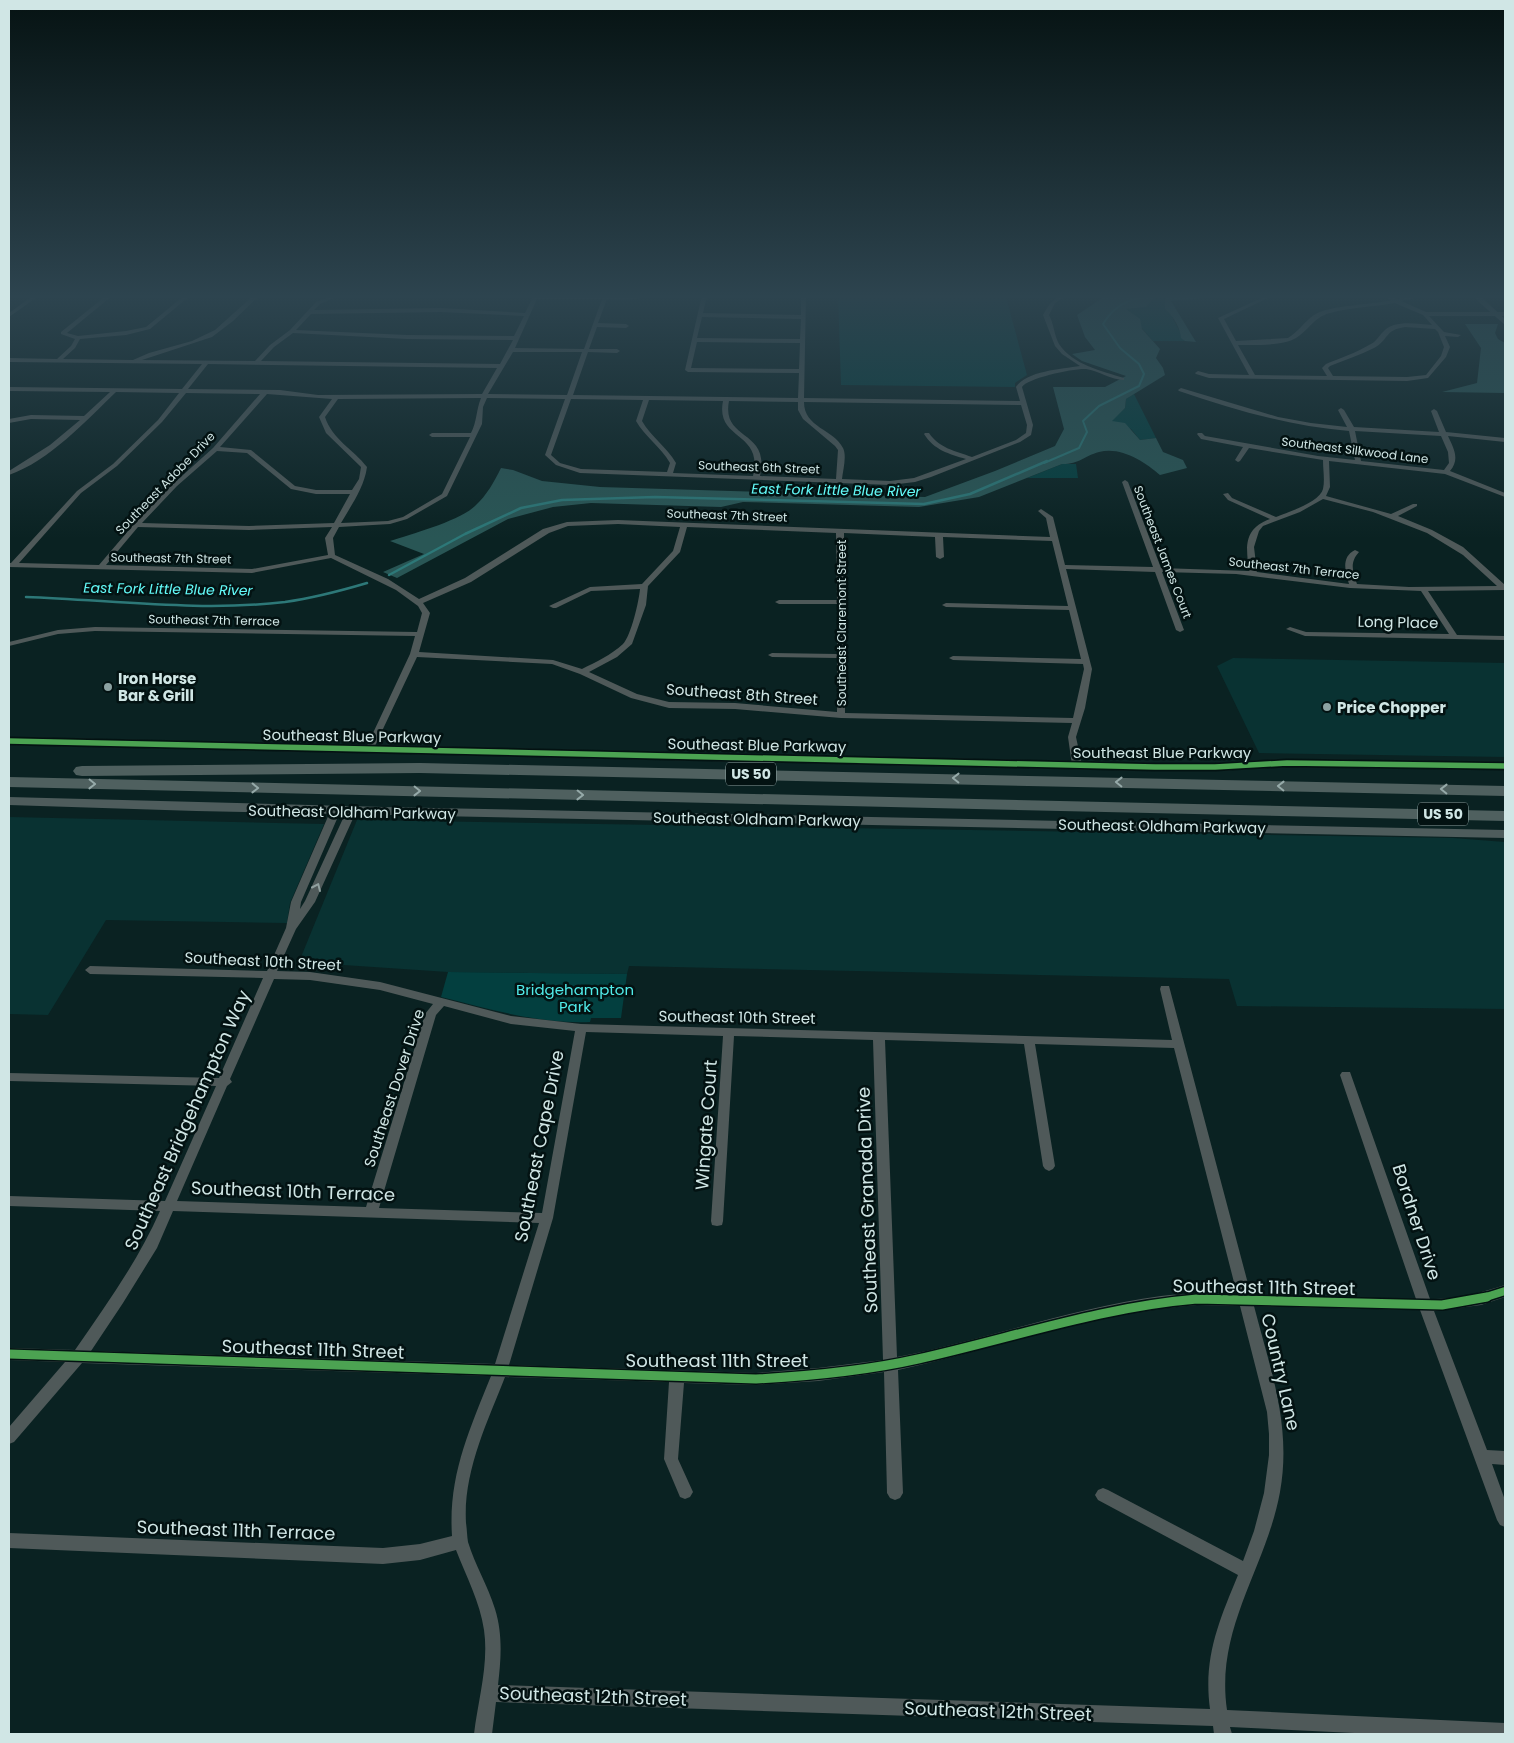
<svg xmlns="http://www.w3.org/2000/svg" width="1514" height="1743" font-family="Poppins,sans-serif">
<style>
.built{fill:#093232}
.green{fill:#033f3f}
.forest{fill:#295655}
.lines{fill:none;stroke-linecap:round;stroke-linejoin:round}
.stream-far1{stroke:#2d7878;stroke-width:2}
.stream{stroke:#2d7878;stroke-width:2.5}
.street{fill:#4f5959;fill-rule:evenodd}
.secondary{fill:#4e5c5c;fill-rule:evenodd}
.highway{fill:#4f605f;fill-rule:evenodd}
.cycleway-far2-casing{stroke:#031212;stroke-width:9}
.cycleway-far1-casing{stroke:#031212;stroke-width:11}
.cycleway-casing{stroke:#031212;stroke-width:12}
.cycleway-far2{stroke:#4ca352;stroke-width:5.5}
.cycleway-far1{stroke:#4ca352;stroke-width:8}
.cycleway{stroke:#4ca352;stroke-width:9}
.oneway{stroke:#96aaa9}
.oneway2{stroke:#90a09f}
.poi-dot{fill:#8ba1a1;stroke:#031212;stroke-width:2}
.labels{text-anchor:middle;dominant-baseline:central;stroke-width:5;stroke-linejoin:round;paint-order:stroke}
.far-street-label{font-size:12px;fill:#d0e6e5;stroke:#031212}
.far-water-label{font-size:14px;font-style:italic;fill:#63fbf9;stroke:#031212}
.shield{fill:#031212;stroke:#92a6a6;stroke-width:1}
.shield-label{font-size:14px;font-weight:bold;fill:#d0e6e5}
.street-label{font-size:15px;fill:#d0e6e5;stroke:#031212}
.poi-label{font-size:15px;font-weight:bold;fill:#d0e6e5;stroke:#031212;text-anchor:start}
.park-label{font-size:15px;fill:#50ebe9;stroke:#031212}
.near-street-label{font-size:18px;fill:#d0e6e5;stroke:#031212}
</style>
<rect width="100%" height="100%" fill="#0a2222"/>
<g class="built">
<path d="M 1233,658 L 1505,663 L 1505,757 L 1259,753 L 1217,666 Z"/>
<path d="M 9,817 L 324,824 L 290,903 L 287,923 L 106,920 L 48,1015 L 9,1014 Z"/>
<path d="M 357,820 L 1453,838 L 1505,842 L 1505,1009 L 1237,1006 L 1229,979 L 629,966 L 627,974 L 448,972 L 299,962 Z"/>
</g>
<g class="green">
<path d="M 838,295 L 1006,297 L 1027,375 L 1015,383 L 1015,387 L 841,385 Z"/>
<path d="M 1165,295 L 1173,319 L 1185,341 L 1153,341 L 1125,309 L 1146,307 L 1156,296 Z"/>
<path d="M 1134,394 L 1156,438 L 1140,440 L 1131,429 L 1111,421 L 1125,408 L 1126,399 Z"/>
<path d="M 1062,464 L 1076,464 L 1078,478 L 1027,478 Z"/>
<path d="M 448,972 L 627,974 L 621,1018 L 591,1018 L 590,1022 C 538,1024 490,1009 441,997 Z"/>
</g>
<g class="forest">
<path d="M 1107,295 L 1218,295 L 1216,297 L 1171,301 L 1196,342 L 1185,341 L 1181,338 C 1181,329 1172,314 1165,309 L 1165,295 L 1156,296 L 1146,307 L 1126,309 L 1140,319 L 1142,329 L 1160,349 L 1156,358 L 1163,368 L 1165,375 L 1126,399 L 1125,408 L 1112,421 L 1125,423 L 1140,440 L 1156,438 L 1163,452 L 1183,460 L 1187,468 L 1160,475 C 1145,462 1121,446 1099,452 C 1084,456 1080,464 1062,464 L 979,497 L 919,507 L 743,502 L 721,507 L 591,503 L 553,507 L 508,519 L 397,578 L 383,572 L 424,554 L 390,541 C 412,534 459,521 475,506 C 487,495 494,482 501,468 L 513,470 L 542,481 L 600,487 L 925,497 L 995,471 L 1055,446 L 1064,429 L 1053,387 L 1105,387 L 1126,376 L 1082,361 L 1072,354 L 1095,350 L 1085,337 L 1077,315 Z"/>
<path d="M 1465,324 L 1498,324 L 1495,333 L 1498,339 L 1505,343 L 1505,393 L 1442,392 L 1477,383 L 1481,348 Z"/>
</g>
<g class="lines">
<g class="stream-far1">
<path d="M 1181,295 L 1208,297 L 1209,295"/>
<path d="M 1044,463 L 1079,448 L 1087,432 L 1083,421 L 1099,406 L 1139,386 L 1144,374 L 1139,364 L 1120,348 L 1103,324 C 1116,302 1133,298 1157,295"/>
</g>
<g class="stream">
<path d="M 389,575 L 465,534 L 521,508 L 562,500 L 655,497 L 924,504 L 970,494 L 1047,461"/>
<path d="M 26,597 C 112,600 200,612 285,602 C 313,598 340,591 367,583"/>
</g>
<g class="street">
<path d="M 34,295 L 40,295 L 9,317 L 9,313 Z"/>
<path d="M 107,295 L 113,295 L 67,333 L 78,336 L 126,331 L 146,327 L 185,295 L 191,295 L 150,329 L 126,335 L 80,339 L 75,348 L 63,359 L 133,360 L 149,353 L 192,341 L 215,330 L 254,295 L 260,295 L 233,321 L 212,337 L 142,360 L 255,361 L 270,345 L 290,330 L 316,302 L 335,295 L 341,295 L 320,304 L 314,310 L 441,308 L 525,313 L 534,295 L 603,296 L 604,295 L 608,295 L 608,296 L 652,295 L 650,297 L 625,300 L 607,299 L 598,323 L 626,324 L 629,326 L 626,328 L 597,327 L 589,349 L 617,349 L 620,351 L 617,353 L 588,352 L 573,395 L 798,398 L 799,373 L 688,372 L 685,370 L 702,295 L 707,295 L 703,313 L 801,315 L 801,295 L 806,295 L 804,398 L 1020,401 L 1016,387 C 1026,371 1062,369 1080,366 L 1062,354 L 1055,346 L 1043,315 C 1049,304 1055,295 1068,295 L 1055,303 L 1049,315 C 1054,324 1054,335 1059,344 C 1073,365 1102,371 1124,378 L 1124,380 C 1111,380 1099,371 1086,369 C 1075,368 1027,378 1022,387 L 1033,425 L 1031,435 L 1020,442 L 931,477 L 915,482 L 890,485 L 580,473 L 556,465 L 545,455 L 565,399 L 487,398 L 483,407 L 482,424 L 447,496 L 407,519 L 390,524 L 339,527 L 333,538 L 335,555 L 388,579 L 419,599 L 465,578 L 543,529 L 567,522 L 618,520 L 1050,537 L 1046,518 L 1038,511 L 1041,509 L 1053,517 L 1065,565 L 1153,567 L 1122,482 L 1125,480 L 1128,482 L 1161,568 L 1249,571 C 1246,547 1243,529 1270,519 L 1228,500 L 1223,494 L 1228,493 L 1232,498 L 1276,517 C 1288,512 1320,502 1323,489 C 1325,480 1323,470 1323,460 L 1249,448 L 1240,461 L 1238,462 L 1235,460 L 1243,447 L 1201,439 L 1197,434 L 1198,433 L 1202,433 L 1205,436 L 1318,456 L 1355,460 L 1349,431 C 1289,426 1235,410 1179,391 L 1178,390 L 1181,388 L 1278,417 L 1311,423 L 1347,427 L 1338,410 L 1341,408 L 1344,410 L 1354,427 L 1439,432 L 1431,411 L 1434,409 L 1437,411 L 1446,432 L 1505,438 L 1505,442 L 1448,436 C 1454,449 1460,459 1450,471 L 1505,493 L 1505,497 L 1445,474 L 1329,461 L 1330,487 L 1326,496 L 1391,514 L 1413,504 L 1417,504 L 1417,506 L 1398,516 L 1432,530 L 1463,547 L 1505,585 L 1505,590 L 1428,591 L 1457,635 L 1505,636 L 1505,640 L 1305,636 L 1286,629 L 1290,627 L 1306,632 L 1449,634 L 1421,591 L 1350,588 L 1236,574 L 1162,572 L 1184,630 L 1180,632 L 1176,630 L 1155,572 L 1066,569 L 1092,669 L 1085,708 L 1076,737 L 1082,765 L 1080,767 L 1077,768 L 1072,765 L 1068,737 L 1072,723 L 841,718 L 735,709 L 669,708 L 631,698 L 580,674 L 552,664 L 417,657 L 374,748 L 370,751 L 366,748 L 410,654 L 415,636 L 95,631 L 58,634 L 9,646 L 9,642 L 58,630 L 95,627 L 417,632 L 422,613 L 418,606 L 396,590 L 331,558 L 252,573 L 9,567 L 9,563 L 11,563 L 77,491 L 113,464 L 158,420 L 179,393 L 116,392 C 86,421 49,461 9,475 L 9,471 L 50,445 L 80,420 L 31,419 L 9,423 L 9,419 L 31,415 L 84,416 L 110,392 L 9,391 L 9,387 L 182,389 L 202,364 L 9,362 L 9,358 L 57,359 L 71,346 L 75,339 L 61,334 L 61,332 ZM 537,299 L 602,299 L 584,349 L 515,348 ZM 441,312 L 524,316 L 514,336 L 407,335 L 296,330 L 311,314 ZM 702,317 L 801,319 L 800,339 L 697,338 ZM 293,333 L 407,339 L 513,340 L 500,364 L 261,361 L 274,347 ZM 697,342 L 800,343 L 799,369 L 691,368 ZM 513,352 L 582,352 L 567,395 L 488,394 ZM 208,364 L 497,368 L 482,394 L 318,395 L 280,390 L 188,389 ZM 186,393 L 260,394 L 213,448 L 173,484 L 134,524 L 99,565 L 19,563 L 81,493 L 117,466 L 162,422 ZM 267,394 L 332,399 L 319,417 L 326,433 L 361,467 L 359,479 L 352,490 L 316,490 L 295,486 L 251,450 L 220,447 ZM 481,398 C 476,410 477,422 471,433 L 432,433 L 429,435 L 432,437 L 470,437 L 442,494 L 403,517 L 388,521 L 341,523 C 352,504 364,488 367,467 C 354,450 332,439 325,417 L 338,399 ZM 571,399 L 643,400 L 636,421 C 645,437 661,447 670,463 L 667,472 L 581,469 L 560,463 L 551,455 ZM 649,400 L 723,401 C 715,441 764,431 753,476 L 673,473 L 676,463 C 667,447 651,437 642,421 ZM 729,401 L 798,402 L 798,410 L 803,419 L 835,446 L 838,450 L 836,479 L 760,476 C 771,429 721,441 729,401 ZM 804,402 L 1021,405 L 1027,425 L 1026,433 L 1016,440 L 972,457 C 955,451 939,448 929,433 L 925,433 L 924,434 C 934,450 949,454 966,459 L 914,478 L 890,481 L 842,479 C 843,470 847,456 843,448 C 834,429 804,428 804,402 ZM 1355,431 L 1441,436 L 1448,452 L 1449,463 L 1444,470 L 1361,461 ZM 217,451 L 247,453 L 291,489 L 316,494 L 350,494 L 334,523 L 249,526 L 142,523 L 177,486 ZM 1323,499 L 1373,512 L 1427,533 L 1463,555 L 1497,586 L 1409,587 L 1357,584 C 1353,572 1349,563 1359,552 L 1355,550 C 1341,557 1345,571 1349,584 L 1257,572 L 1254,547 L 1259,531 L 1263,526 L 1300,512 ZM 618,524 L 680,527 L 673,551 L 642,584 L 590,587 L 549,606 L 553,608 L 556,608 L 591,591 L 640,589 C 639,601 631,636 623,644 C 611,655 596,662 582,669 L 553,660 L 419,652 L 430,613 L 423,603 L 471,582 L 549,533 L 568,526 ZM 138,527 L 249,530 L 332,527 L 325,538 L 328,555 L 252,569 L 106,565 ZM 687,527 L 836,533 L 837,600 L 779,600 L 775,602 L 779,604 L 837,604 L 837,654 L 772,653 L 768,655 L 772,657 L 837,658 L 837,712 L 735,703 L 669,702 L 637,694 L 589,672 L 617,657 L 632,644 L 646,605 L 648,586 L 680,552 ZM 844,533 L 935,537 L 936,557 L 940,559 L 944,557 L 943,537 L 1052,541 L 1068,606 L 946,603 L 942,605 L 946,607 L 1069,610 L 1081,659 L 953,656 L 949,658 L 953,660 L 1083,664 L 1084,669 L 1073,718 L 845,713 Z"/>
<path d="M 834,295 L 875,295 L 872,297 L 837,297 Z"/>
<path d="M 1268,295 L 1274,295 L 1224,319 L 1236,341 L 1288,338 C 1298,332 1304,322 1314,315 C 1329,305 1371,305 1391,300 L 1381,295 L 1386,295 L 1397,299 L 1426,295 L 1426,296 L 1401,301 L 1426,312 L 1505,312 L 1505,316 L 1429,316 L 1444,332 L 1461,335 L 1458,337 L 1445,336 L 1450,347 L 1446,357 L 1428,378 L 1407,381 L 1209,378 L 1196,374 L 1195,373 L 1198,371 L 1209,374 L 1249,375 L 1218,318 ZM 1395,303 L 1423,315 L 1432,325 C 1418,324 1393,319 1383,332 C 1378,337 1376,342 1369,345 C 1356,353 1340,358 1326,364 L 1322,368 L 1327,376 L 1255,375 L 1238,345 C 1253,345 1283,346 1296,338 C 1309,330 1314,317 1330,313 C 1351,307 1374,307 1395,303 ZM 1405,327 L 1435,329 L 1438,332 L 1444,347 L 1441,356 L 1426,375 L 1407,377 L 1333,376 L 1328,368 L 1330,366 C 1344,360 1360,355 1374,348 C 1389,340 1384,330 1405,327 Z"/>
<path d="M 335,809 L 340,812 L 301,902 L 300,909 L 305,901 L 346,812 L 351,809 L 356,812 L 315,902 L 296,929 L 277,971 L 310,972 L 380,982 L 511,1016 L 581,1024 L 1172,1040 L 1160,989 L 1161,986 L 1169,986 L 1251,1295 L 1416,1299 L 1340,1075 L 1342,1072 L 1350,1072 L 1430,1299 C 1456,1300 1480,1293 1505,1285 L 1505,1297 L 1481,1305 L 1434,1311 L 1487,1450 L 1505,1451 L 1505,1465 L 1492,1464 L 1505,1500 L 1505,1527 L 1500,1525 L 1497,1520 L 1420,1310 L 1254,1306 C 1270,1369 1292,1425 1280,1492 C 1266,1569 1215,1628 1227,1710 L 1505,1723 L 1505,1734 L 1375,1734 L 1230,1727 L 1232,1734 L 1214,1734 L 1213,1726 L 496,1702 L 492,1734 L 474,1734 C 478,1700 489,1664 484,1630 C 480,1602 466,1576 456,1550 L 420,1560 L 383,1564 L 9,1548 L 9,1533 L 383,1548 L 420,1544 L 452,1536 C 448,1476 469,1431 491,1376 L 82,1363 L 14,1442 L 9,1444 L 9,1427 L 65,1362 L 9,1360 L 9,1348 L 75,1350 C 106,1305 138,1261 160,1211 L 9,1206 L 9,1196 L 165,1201 L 216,1086 L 9,1081 L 9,1073 L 219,1078 L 263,978 L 90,974 L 85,970 L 90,966 L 267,971 L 286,928 L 291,902 L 330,812 ZM 274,979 L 310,980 L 380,990 L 433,1004 L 425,1014 L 366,1207 L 177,1201 L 227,1086 L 232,1082 L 230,1079 ZM 444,1006 L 511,1024 L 575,1031 L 542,1213 L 379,1208 L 436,1015 ZM 586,1032 L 723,1036 L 711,1221 L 712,1225 L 717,1226 L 722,1225 L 723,1221 L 734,1036 L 873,1040 L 883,1360 L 818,1368 L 756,1373 L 509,1365 L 553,1218 ZM 885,1040 L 1024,1044 L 1043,1166 L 1045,1169 L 1049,1171 L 1053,1169 L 1055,1166 L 1035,1044 L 1174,1048 L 1237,1294 C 1211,1294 1186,1293 1161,1296 C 1071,1308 986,1340 897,1357 ZM 173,1211 L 539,1223 L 495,1364 L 91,1351 L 123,1303 L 157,1248 ZM 1197,1305 L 1240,1306 L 1267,1412 L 1269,1434 L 1269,1455 L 1264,1493 L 1254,1531 L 1243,1561 L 1108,1490 L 1103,1488 L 1098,1490 L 1095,1495 L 1098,1500 L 1238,1575 C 1219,1621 1203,1658 1210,1709 L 498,1685 C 501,1659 503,1635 495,1609 C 488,1586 475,1565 468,1542 C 467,1536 467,1529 466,1523 C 463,1472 487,1423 505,1377 L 669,1382 L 664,1459 L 680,1497 L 685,1499 L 690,1497 L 693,1492 L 678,1459 L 684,1383 L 756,1385 L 818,1381 L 884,1372 L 887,1493 L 890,1498 L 895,1500 L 900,1498 L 903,1493 L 898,1370 C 963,1356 1026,1335 1091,1321 C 1126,1313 1161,1308 1197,1305 Z"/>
</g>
<g class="secondary">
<path d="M 1471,295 L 1479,295 L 1505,319 L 1505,325 Z"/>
<path d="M 9,737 L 1155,763 L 1215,763 L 1287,759 L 1505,762 L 1505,770 L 1287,767 L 1215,771 L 1155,771 L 9,745 Z"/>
<path d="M 9,797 L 383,807 L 1505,830 L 1505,838 L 196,811 L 9,805 Z"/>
</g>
<g class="highway">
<path d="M 420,763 L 1505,786 L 1505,796 L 420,773 L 82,776 L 76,775 L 73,771 L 76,767 L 82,766 Z"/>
<path d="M 9,777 L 1505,811 L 1505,821 L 9,787 Z"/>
</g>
<g class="cycleway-far2-casing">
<path id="cycleway-far2" d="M 9,741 L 1155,767 L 1215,767 L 1287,763 L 1505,766"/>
</g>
<g class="cycleway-far1-casing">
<path id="cycleway-far1" d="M 1483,1298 L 1505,1291"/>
</g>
<g class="cycleway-casing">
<path id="cycleway" d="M 9,1354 L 756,1379 C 810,1376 865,1371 918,1359 C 1012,1338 1101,1307 1197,1299 L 1442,1305 L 1487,1297"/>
</g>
<use href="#cycleway-far2" class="cycleway-far2"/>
<use href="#cycleway-far1" class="cycleway-far1"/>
<use href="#cycleway" class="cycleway"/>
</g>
<defs><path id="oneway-chevron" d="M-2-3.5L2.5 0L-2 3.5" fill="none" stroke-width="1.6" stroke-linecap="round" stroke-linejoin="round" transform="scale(1.25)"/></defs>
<g class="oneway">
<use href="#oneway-chevron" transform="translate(956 778) rotate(-179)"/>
<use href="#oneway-chevron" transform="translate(1119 782) rotate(-179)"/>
<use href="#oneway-chevron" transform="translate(92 784) rotate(1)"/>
<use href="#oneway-chevron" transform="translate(1281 786) rotate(-179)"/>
<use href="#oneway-chevron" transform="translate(255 788) rotate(1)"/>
<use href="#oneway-chevron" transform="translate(1444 789) rotate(-179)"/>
<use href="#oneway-chevron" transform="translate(417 791) rotate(1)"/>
<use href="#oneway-chevron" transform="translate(580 795) rotate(1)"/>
</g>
<use class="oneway2" href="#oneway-chevron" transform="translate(317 887) rotate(-66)"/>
<linearGradient id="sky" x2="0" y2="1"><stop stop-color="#061313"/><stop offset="0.55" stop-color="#2d444f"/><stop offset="1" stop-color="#2d444f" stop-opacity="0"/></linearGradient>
<rect width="1514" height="539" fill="url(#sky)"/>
<g class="poi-dot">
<circle cx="108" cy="687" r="5"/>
<circle cx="1327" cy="707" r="5"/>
</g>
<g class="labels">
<g class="far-street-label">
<text transform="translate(1355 450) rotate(7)">Southeast Silkwood Lane</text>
<text transform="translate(759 467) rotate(2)">Southeast 6th Street</text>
<text transform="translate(165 483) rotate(-46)">Southeast Adobe Drive</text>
<text transform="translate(727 515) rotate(2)">Southeast 7th Street</text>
<text transform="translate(1163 552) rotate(69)">Southeast James Court</text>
<text transform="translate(171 558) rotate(1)">Southeast 7th Street</text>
<text transform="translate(1294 568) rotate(6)">Southeast 7th Terrace</text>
<text transform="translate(214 620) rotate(1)">Southeast 7th Terrace</text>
<text transform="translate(841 623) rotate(-90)">Southeast Claremont Street</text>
</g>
<g class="far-water-label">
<text transform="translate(836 490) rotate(1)">East Fork Little Blue River</text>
<text transform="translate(168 589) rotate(1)">East Fork Little Blue River</text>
</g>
<g class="shield">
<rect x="726" y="762.5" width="50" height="23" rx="4"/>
<rect x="1418" y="802.5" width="50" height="23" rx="4"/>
</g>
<g class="shield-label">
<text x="751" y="774">US 50</text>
<text x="1443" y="814">US 50</text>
</g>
<g class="street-label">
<text transform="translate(1398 622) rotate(1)">Long Place</text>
<text transform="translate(742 694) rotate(4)">Southeast 8th Street</text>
<text transform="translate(352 736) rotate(1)">Southeast Blue Parkway</text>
<text transform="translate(757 745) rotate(1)">Southeast Blue Parkway</text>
<text x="1162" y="752">Southeast Blue Parkway</text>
<text transform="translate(352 812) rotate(1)">Southeast Oldham Parkway</text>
<text transform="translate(757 819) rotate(1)">Southeast Oldham Parkway</text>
<text transform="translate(1162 826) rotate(1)">Southeast Oldham Parkway</text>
<text transform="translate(263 961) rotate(3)">Southeast 10th Street</text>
<text transform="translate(737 1017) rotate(1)">Southeast 10th Street</text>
<text transform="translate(394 1088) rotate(-72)">Southeast Dover Drive</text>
</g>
<g class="poi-label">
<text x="118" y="678">Iron Horse<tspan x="118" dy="17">Bar &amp; Grill</tspan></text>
<text x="1337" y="707">Price Chopper</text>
</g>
<g class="park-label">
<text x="575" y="989">Bridgehampton<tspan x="575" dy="17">Park</tspan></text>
</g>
<g class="near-street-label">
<text transform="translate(187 1120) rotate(-66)">Southeast Bridgehampton Way</text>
<text transform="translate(706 1125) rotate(-86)">Wingate Court</text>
<text transform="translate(539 1146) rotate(-79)">Southeast Cape Drive</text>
<text transform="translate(293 1191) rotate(2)">Southeast 10th Terrace</text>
<text transform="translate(867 1200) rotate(-92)">Southeast Granada Drive</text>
<text transform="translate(1417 1222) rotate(72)">Bordner Drive</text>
<text transform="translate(1264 1287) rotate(1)">Southeast 11th Street</text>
<text transform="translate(313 1349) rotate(2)">Southeast 11th Street</text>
<text x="717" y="1360">Southeast 11th Street</text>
<text transform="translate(1281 1372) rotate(77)">Country Lane</text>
<text transform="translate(236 1530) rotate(2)">Southeast 11th Terrace</text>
<text transform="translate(593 1696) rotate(2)">Southeast 12th Street</text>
<text transform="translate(998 1711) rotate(2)">Southeast 12th Street</text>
</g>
</g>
<rect width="1514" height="1743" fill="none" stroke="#d0e6e5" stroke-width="20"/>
</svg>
